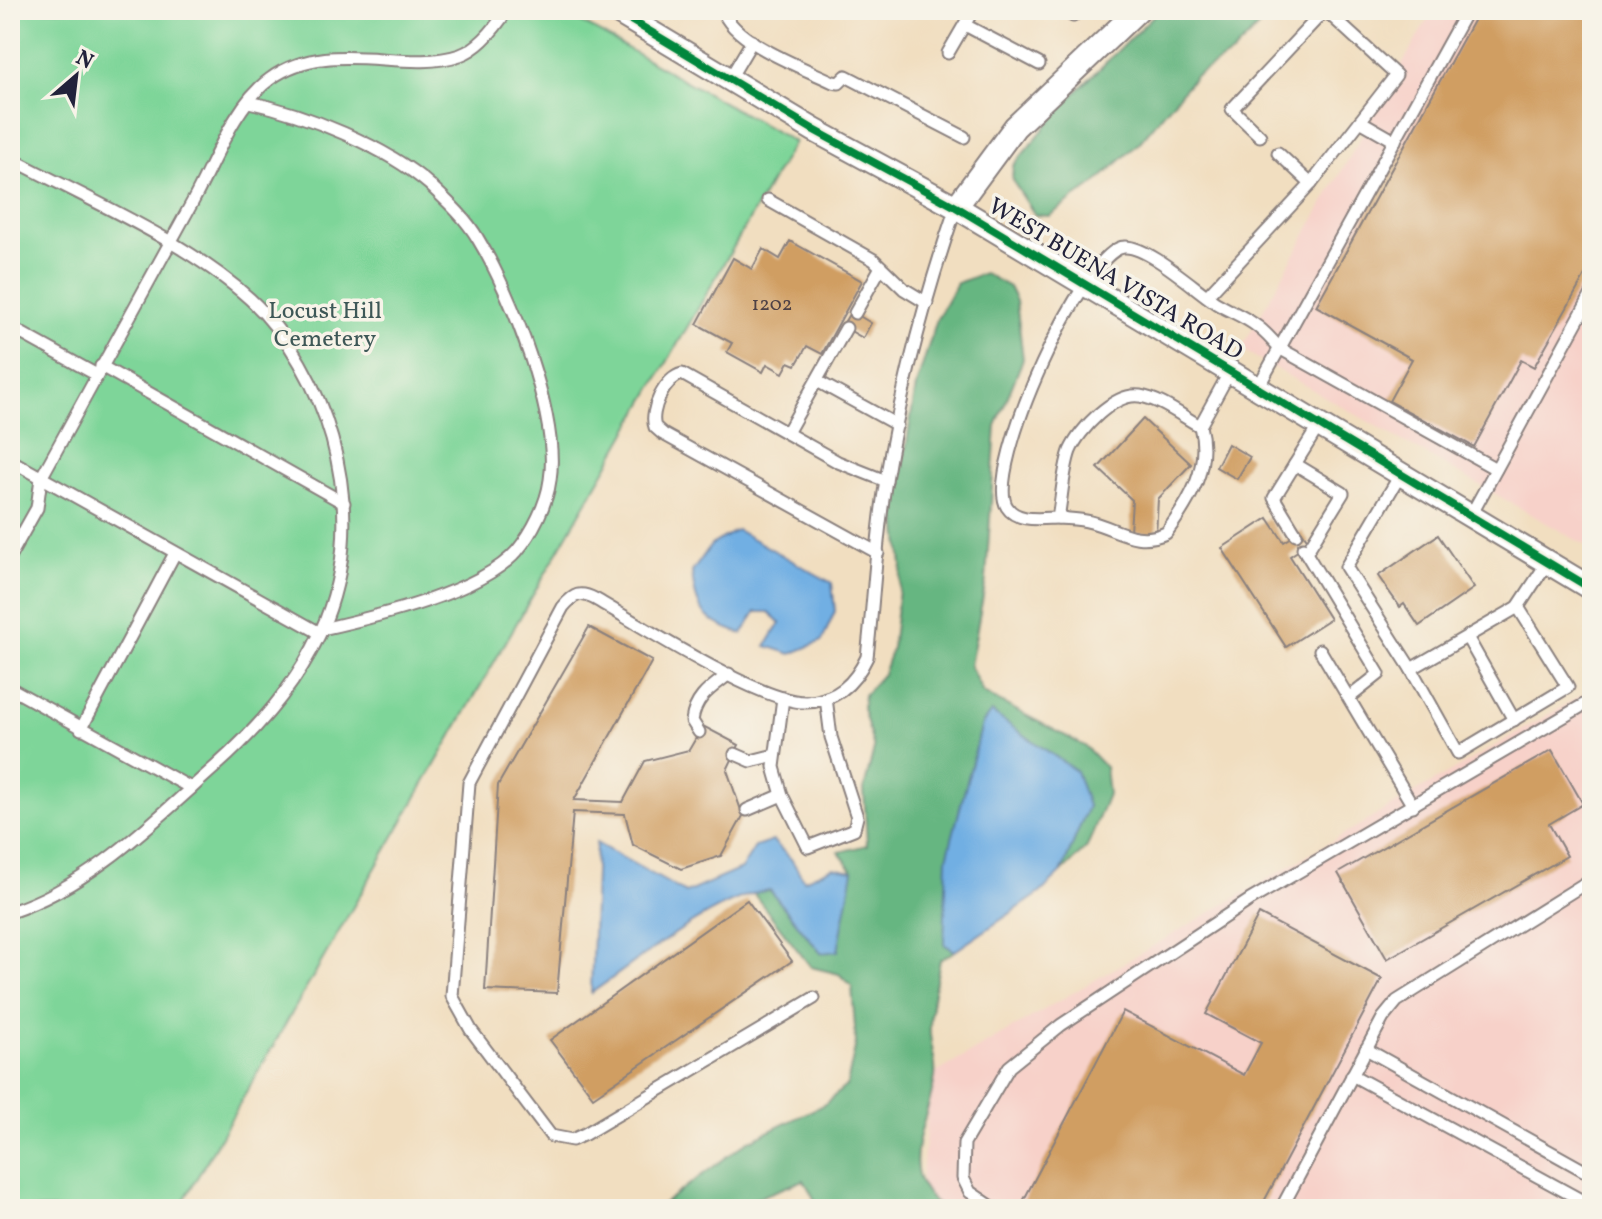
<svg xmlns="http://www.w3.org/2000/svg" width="1602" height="1219" font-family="Vollkorn,serif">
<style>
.built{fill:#f7d1c9}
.green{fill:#7ed599;stroke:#507c6a;stroke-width:2}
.forest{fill:#66b681;stroke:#446c5e;stroke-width:2}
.water{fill:#71afe3;stroke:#4a688f;stroke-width:2}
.building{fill:#d09e62}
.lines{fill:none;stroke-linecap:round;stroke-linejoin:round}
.service-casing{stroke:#8a807e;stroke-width:15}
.minor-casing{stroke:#8a807e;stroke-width:26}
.service{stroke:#fff;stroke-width:11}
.minor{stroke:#fff;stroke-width:22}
.cycleway-casing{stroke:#f7f3e8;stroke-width:13}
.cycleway{stroke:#00873e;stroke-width:8}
.labels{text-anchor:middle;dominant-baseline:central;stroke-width:7;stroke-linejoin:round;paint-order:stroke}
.number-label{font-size:20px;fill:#4e4145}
.street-label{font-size:24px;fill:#22223b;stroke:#f7f3e8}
.park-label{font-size:24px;fill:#3e5857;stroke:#f7f3e8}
</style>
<rect width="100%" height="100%" fill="#f7f3e8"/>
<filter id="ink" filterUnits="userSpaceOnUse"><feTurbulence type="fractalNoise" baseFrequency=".0125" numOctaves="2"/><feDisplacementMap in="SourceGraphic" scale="16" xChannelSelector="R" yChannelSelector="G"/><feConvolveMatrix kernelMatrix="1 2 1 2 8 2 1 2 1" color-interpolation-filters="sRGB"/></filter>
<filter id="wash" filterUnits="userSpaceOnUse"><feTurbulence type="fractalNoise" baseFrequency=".006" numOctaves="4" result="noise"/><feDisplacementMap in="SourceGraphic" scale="32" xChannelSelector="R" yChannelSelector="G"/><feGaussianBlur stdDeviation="1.8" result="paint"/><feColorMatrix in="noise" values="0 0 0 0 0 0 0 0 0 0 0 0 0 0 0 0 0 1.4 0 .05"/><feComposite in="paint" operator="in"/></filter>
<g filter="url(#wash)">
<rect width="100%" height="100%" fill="#f1dec0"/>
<g class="built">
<path d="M 1433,10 L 1592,10 L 1592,549 L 1241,349 Z"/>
<path d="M 1592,689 L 1592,1209 L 941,1209 L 920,1198 L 931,1076 Z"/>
</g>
<path class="green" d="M 10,10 L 559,10 L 794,142 L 179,1209 L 10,1209 Z"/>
<g class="forest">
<path d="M 1159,10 L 1275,10 L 1232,54 L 1195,76 L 1139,143 L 1096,183 L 1049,216 L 1035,215 L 1012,180 L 1013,166 L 1067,101 Z"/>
<path d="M 984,273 L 1009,287 L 1016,301 L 1023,359 L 996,426 L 986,580 L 970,666 L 983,693 L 1085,746 L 1105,767 L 1108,794 L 1087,847 L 1061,873 L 1088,806 L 992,712 L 982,724 L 944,944 L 955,951 L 940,960 C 936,983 929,1010 930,1034 C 931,1048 937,1064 935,1077 C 928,1125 893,1171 942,1209 L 827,1209 L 817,1204 L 804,1180 L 752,1200 L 751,1209 L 656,1209 L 747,1142 L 825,1104 L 847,1085 L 856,1043 L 852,986 L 839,974 L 811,967 L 753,893 L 770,890 L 821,953 L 853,871 L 839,852 L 867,845 L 864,789 L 874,749 L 863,708 L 864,695 L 883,674 L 892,648 L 902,565 L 896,510 L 916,386 L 937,319 L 957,283 Z"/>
</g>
<g class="water">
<path d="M 737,530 L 832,583 L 835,611 L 822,641 L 791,654 L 766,646 L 780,623 L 769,612 L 756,612 L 742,634 C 704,621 696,612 692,572 L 711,545 Z"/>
<path d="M 991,712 L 1076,771 L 1088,806 L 1061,873 L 1040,893 L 955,951 L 944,944 L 947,858 L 982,724 Z"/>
<path d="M 773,841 L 791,859 L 804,880 L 833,867 L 853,871 L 838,951 L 821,953 L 770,890 C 712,898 640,960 591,993 L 596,843 L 686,893 L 741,869 L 755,847 Z"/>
</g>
<g id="blocks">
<g class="building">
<path d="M 1479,10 L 1592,10 L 1592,263 L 1534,367 L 1521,360 L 1474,447 L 1389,401 L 1412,359 L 1316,306 Z"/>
<path d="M 790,241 L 862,281 L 822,354 L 807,346 L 796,365 L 789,362 L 783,373 L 767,364 L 763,372 L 727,352 L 732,343 L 697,324 L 733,258 L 752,269 L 763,249 L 780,259 Z"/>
<path d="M 851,311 L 871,323 L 863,338 L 842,326 Z"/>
<path d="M 1143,419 L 1191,464 L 1158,499 L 1156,534 L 1130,532 L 1132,500 L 1098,468 Z"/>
<path d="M 1228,444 L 1250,457 L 1237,479 L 1216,467 Z"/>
<path d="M 1268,518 L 1284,542 L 1302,531 L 1310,543 L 1290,556 L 1330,619 L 1286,647 L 1222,548 Z"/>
<path d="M 1438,535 L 1474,588 L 1419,626 L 1404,604 L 1400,607 L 1378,576 Z"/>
<path d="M 589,627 L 652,661 L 574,800 L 623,802 L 645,761 L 689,750 L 703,726 L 739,745 L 727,770 L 743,816 L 721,856 L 681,869 L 633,845 L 625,814 L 573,812 L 557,993 L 485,990 L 498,785 Z"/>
<path d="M 1552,750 L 1583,804 L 1549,824 L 1567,856 L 1387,959 L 1338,873 Z"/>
<path d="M 747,900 L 792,961 L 593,1097 L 550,1040 Z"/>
<path d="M 1259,914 L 1382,979 L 1260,1209 L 1019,1209 L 1123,1011 L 1244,1075 L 1261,1043 L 1206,1014 Z"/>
</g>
</g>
</g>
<g filter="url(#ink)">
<use href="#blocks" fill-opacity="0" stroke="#8a807e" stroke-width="2"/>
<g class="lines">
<g class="service-casing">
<g id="service">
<path d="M 723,10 C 732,42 804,68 833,82 L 839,83 L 846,76 L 964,137"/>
<path d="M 1062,10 L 1073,16"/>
<path d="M 965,25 L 1039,64"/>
<path d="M 948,53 L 973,10"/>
<path d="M 729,80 L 752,41"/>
<path d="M 249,102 C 305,114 386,146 430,185 C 447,201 466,218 478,239 C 511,293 560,417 550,480 C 547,504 532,533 517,551 C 480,593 375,617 322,629"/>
<path d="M 1360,121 L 1395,141"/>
<path d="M 1278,153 L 1311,184"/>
<path d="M 10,158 C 87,199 185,240 250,299 C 289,335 318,389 332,439 C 369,575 317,676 216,766 C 154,821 90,886 10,912"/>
<path d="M 768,200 L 874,260 L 904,289 L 927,303"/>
<path d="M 1207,296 L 1311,184 L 1396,75 L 1325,10 L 1232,109 L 1260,136"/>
<path d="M 855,313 L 881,267"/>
<path d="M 10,327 L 97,375"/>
<path d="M 101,366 L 344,503"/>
<path d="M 1229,373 L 1200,426 C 1182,416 1160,399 1140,396 C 1114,392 1079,430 1070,451 C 1063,471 1062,497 1058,518 C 1043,518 1017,523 1007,507 C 983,470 1085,249 1124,247 C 1147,245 1195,289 1216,303 C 1229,311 1246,317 1258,327 C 1266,333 1273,341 1279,348 L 1496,469"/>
<path d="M 817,381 L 897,425"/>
<path d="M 1257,389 L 1467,10"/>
<path d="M 787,433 L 846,328"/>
<path d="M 10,460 L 320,633"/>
<path d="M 1295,464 L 1343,493 L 1306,553"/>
<path d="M 1399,477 L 1346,567 L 1411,669 L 1518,607 L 1547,563"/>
<path d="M 1470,517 L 1592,294"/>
<path d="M 1058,518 C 1069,519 1081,519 1091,522 C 1118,529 1136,546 1166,533 C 1190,501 1211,467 1200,426"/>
<path d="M 1296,534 L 1274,498 L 1318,427"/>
<path d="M 1303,548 L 1379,674 L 1350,697"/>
<path d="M 878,553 L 663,434 L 655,427 C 649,411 665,378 682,374 L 838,462 L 886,481"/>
<path d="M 10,556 L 37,508 L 41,478 C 92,386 142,293 193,201 C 214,163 234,105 270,79 C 329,36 403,74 460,55 C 480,48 496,27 507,10"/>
<path d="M 1467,637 L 1514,720"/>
<path d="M 1320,650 L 1413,806"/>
<path d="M 1411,669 L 1458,753 L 1568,687 L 1518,607"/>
<path d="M 10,688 L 191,788"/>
<path d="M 783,698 L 774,767 L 782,795 L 808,847 L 854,829 L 857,817 L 831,737 L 826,698"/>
<path d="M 81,729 L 175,553"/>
<path d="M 699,732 L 692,721 C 695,697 711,688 729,674"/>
<path d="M 735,754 L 751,761 L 775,755"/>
<path d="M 747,810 L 782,795"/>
<path d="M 814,998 L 585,1134 L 572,1140 L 551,1136 L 471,1030 L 452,996 L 469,783 L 563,607 C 574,594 580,591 595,599 C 639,624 760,703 806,702 C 837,701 855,683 867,657 C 874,598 876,538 886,480 C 901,388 926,295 956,207"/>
<path d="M 1366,1049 L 1592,1175"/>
<path d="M 1352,1075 L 1592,1206"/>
<path d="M 995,1209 L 970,1192 L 963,1178 L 964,1143 L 1009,1067 L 1061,1025 L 1250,900 L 1592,700"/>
<path d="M 1281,1209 L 1383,1018 L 1397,1001 L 1592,879"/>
</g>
</g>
<g class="minor-casing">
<g id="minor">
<path d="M 614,10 L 814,130 L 956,207 L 1592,589"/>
<path d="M 956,207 L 1015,127 L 1138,10"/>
</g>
</g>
<use href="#service" class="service"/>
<use href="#minor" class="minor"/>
<g class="cycleway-casing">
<path id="cycleway" d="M 614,10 L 814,130 L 956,207 L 1592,589"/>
</g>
<use href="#cycleway" class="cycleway"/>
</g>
</g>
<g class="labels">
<g class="number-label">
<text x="772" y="305">1202</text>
</g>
<g class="street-label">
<text transform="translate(1115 280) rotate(31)">WEST BUENA VISTA ROAD</text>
</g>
<g class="park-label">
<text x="325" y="312">Locust Hill<tspan x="325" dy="28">Cemetery</tspan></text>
</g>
</g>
<rect width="1602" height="1219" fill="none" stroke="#f7f3e8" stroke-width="40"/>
<g transform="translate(76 76) rotate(28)" stroke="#f7f3e8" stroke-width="6" paint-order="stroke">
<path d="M0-6L14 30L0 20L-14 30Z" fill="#22223b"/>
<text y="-12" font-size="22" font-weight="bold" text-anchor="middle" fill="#22223b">N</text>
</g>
</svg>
